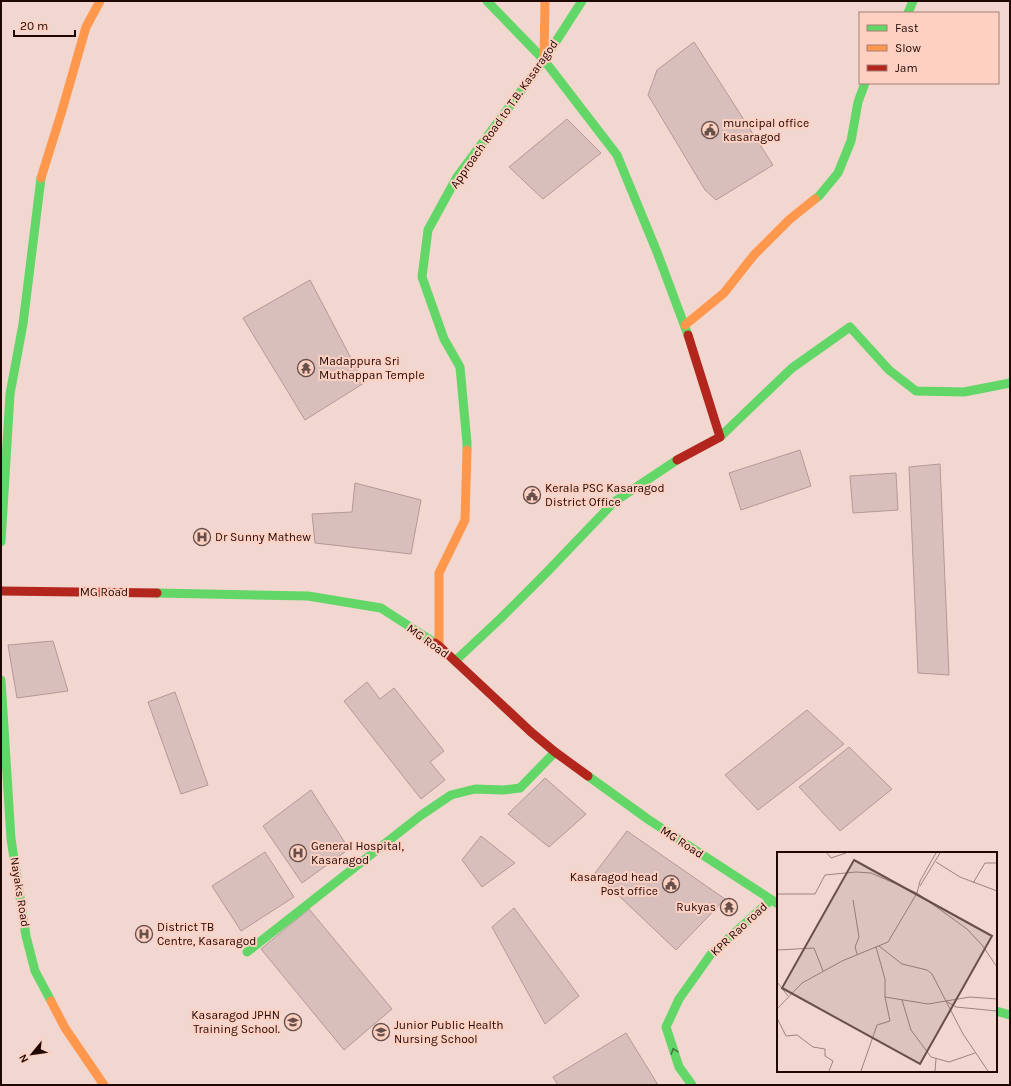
<svg xmlns="http://www.w3.org/2000/svg" width="1011" height="1086" font-family="Karla,sans-serif">
<style>
.building{fill:#d9bfbc;stroke:#b39997}
.lines{fill:none;stroke-linecap:round;stroke-linejoin:round}
.fast{stroke:#63d668;stroke-width:9}
.slow{stroke:#ff974d;stroke-width:9}
.jam{stroke:#b3261e;stroke-width:9}
.oneway{stroke:#44793a}
.labels{text-anchor:middle;dominant-baseline:central;stroke-width:4;stroke-linejoin:round;paint-order:stroke}
.street-label{font-size:12px;fill:#1f0702;stroke:#fed0c2}
.poi-label{font-size:12px;fill:#1f0702;stroke:#fed0c2;text-anchor:start}
.inset-road{fill:none;stroke:#9d847d;stroke-width:1}
.view{fill:#68504a;fill-opacity:0.15;stroke:#68504a;stroke-width:2}
.inset-edge{fill:none;stroke:#1f0702;stroke-width:2}
</style>
<rect width="100%" height="100%" fill="#f1d7cf"/>
<g class="building">
<path d="M 694,42 L 773,165 L 716,200 L 705,190 L 648,95 L 657,70 Z"/>
<path d="M 567,119 L 601,153 L 543,199 L 509,167 Z"/>
<path d="M 310,280 L 364,383 L 305,420 L 243,318 Z"/>
<path d="M 800,450 L 811,486 L 741,510 L 729,473 Z"/>
<path d="M 940,464 L 949,675 L 918,673 L 909,467 Z"/>
<path d="M 896,473 L 898,510 L 853,513 L 850,476 Z"/>
<path d="M 355,483 L 421,500 L 411,554 L 315,543 L 312,514 L 352,512 Z"/>
<path d="M 53,641 L 68,691 L 17,698 L 8,645 Z"/>
<path d="M 367,682 L 380,699 L 394,688 L 444,751 L 430,762 L 445,780 L 421,799 L 344,701 Z"/>
<path d="M 175,692 L 208,785 L 181,794 L 148,702 Z"/>
<path d="M 807,710 L 844,744 L 758,810 L 725,775 Z"/>
<path d="M 849,747 L 892,789 L 840,831 L 799,787 Z"/>
<path d="M 545,778 L 586,814 L 549,847 L 508,814 Z"/>
<path d="M 311,790 L 349,849 L 302,883 L 263,826 Z"/>
<path d="M 627,831 L 725,899 L 676,950 L 595,873 Z"/>
<path d="M 481,836 L 515,863 L 482,887 L 462,860 Z"/>
<path d="M 265,852 L 294,897 L 241,931 L 212,886 Z"/>
<path d="M 514,908 L 579,996 L 545,1024 L 492,927 Z"/>
<path d="M 309,909 L 392,1009 L 344,1050 L 261,949 Z"/>
<path d="M 626,1033 L 658,1085 L 558,1085 L 553,1077 Z"/>
</g>
<g class="lines">
<g class="fast">
<path d="M 487,1 L 544,60 L 617,155 L 657,252 L 688,335"/>
<path d="M 908,13 L 913,1"/>
<path d="M 815,199 L 819,196 L 838,173 L 851,141 L 858,102 L 865,83"/>
<path d="M 720,437 L 792,368 L 850,327 L 889,370 L 916,391 L 964,392 L 1010,383"/>
<path d="M 467,450 L 467,443 L 460,367 L 444,339 L 422,277 L 428,230 L 457,177 L 544,60 L 582,1"/>
<path d="M 1,542 L 10,394 L 23,324 L 41,178"/>
<path d="M 157,593 L 308,596 L 381,608 L 435,643"/>
<path d="M 455,661 L 501,618 L 546,573 L 614,502 L 677,460"/>
<path d="M 1,680 L 11,839 L 26,936 L 35,971 L 51,1001"/>
<path d="M 588,776 L 649,820 L 778,904"/>
<path d="M 247,952 L 420,816 L 451,795 L 475,789 L 503,790 L 520,788 L 555,752"/>
<path d="M 996,1011 L 1010,1015"/>
<path d="M 692,1085 L 679,1067 L 666,1027 L 679,999 L 711,954 L 771,900"/>
</g>
<g class="slow">
<path d="M 544,60 L 545,1"/>
<path d="M 41,178 L 61,114 L 86,27 L 100,1"/>
<path d="M 685,325 L 724,293 L 754,255 L 790,219 L 815,199"/>
<path d="M 439,646 L 439,573 L 465,520 L 467,450"/>
<path d="M 51,1001 L 65,1028 L 104,1085"/>
</g>
<g class="jam">
<path d="M 677,460 L 720,437 L 688,335"/>
<path d="M 1,591 L 157,593"/>
<path d="M 435,643 L 439,646 L 531,732 L 555,752 L 588,776"/>
</g>
</g>
<defs><path id="oneway-chevron" d="M-2-3.5L2.5 0L-2 3.5" fill="none" stroke-width="1.6" stroke-linecap="round" stroke-linejoin="round"/></defs>
<use class="oneway" href="#oneway-chevron" transform="translate(674 1051) rotate(-108)"/>
<defs>
<g id="civic-ring" transform="scale(0.9)"><circle r="9.5" fill="#fed0c2" stroke="#68504a" stroke-width="1.5"/><path d="M-.6-6.5H3V-4.5H.6V-3L4-1V1h2V6H-6V1h2V-1L-.6-3ZM-1.2 2.5V6h2.4V2.5Z" fill="#68504a"/></g>
<g id="temple-ring" transform="scale(0.9)"><circle r="9.5" fill="#fed0c2" stroke="#68504a" stroke-width="1.5"/><path d="M0-6L5-2H3V0L6.5 2.5H4V6H1.5V3h-3V6H-4V2.5H-6.5L-3 0V-2H-5Z" fill="#68504a"/></g>
<g id="hospital-ring" transform="scale(0.9)"><circle r="9.5" fill="#fed0c2" stroke="#68504a" stroke-width="1.5"/><path d="M-5-5h3v3.5h4V-5h3V5h-3V1.5h-4V5h-3Z" fill="#68504a"/></g>
<g id="school-ring" transform="scale(0.9)"><circle r="9.5" fill="#fed0c2" stroke="#68504a" stroke-width="1.5"/><path d="M0-5L7-2L0 1L-7-2ZM-4 1L0 2.5L4 1V4Q0 6-4 4Z" fill="#68504a"/></g>
</defs>
<g fill-rule="evenodd">
<use href="#civic-ring" x="710" y="130"/>
<use href="#temple-ring" x="306" y="368"/>
<use href="#civic-ring" x="532" y="495"/>
<use href="#hospital-ring" x="202" y="537"/>
<use href="#hospital-ring" x="298" y="853"/>
<use href="#civic-ring" x="671" y="884"/>
<use href="#temple-ring" x="729" y="907"/>
<use href="#hospital-ring" x="144" y="934"/>
<use href="#school-ring" x="293" y="1022"/>
<use href="#school-ring" x="381" y="1032"/>
</g>
<g class="labels">
<g class="street-label">
<text transform="translate(504 114) rotate(-55)">Approach Road to T.B. Kasaragod</text>
<text x="104" y="592">MG Road</text>
<text transform="translate(428 641) rotate(36)">MG Road</text>
<text transform="translate(682 842) rotate(33)">MG Road</text>
<text transform="translate(20 892) rotate(81)">Nayaks Road</text>
<text transform="translate(739 929) rotate(-43)">KPR Rao road</text>
</g>
<g class="poi-label">
<text x="723" y="123">muncipal office<tspan x="723" dy="14">kasaragod</tspan></text>
<text x="319" y="361">Madappura Sri<tspan x="319" dy="14">Muthappan Temple</tspan></text>
<text x="545" y="488">Kerala PSC Kasaragod<tspan x="545" dy="14">District Office</tspan></text>
<text x="215" y="537">Dr Sunny Mathew</text>
<text x="311" y="846">General Hospital,<tspan x="311" dy="14">Kasaragod</tspan></text>
<text x="658" y="877" text-anchor="end">Kasaragod head<tspan x="658" dy="14">Post office</tspan></text>
<text x="716" y="907" text-anchor="end">Rukyas</text>
<text x="157" y="927">District TB<tspan x="157" dy="14">Centre, Kasaragod</tspan></text>
<text x="280" y="1015" text-anchor="end">Kasaragod JPHN<tspan x="280" dy="14">Training School.</tspan></text>
<text x="394" y="1025">Junior Public Health<tspan x="394" dy="14">Nursing School</tspan></text>
</g>
</g>
<g transform="translate(777 852)">
<rect width="220" height="220" fill="#f1d7cf"/>
<path class="inset-road" d="M 50,1 L 54,6 L 69,1M 159,1 L 143,29 L 140,41 L 190,77 L 205,93 L 220,115M 159,10 L 183,25 L 220,39M 196,31 L 208,11 L 220,11M 143,34 L 163,1M 0,42 L 38,42 L 48,23 L 79,20 L 94,21 L 140,41M 76,48 L 82,85 L 78,95 L 80,102M 102,94 L 125,112 L 150,118 L 155,122 L 186,182 L 211,219M 99,95 L 108,127 L 108,145 L 151,152 L 193,145 L 220,147M 0,98 L 37,96 L 46,119M 0,130 L 11,144M 125,148 L 134,178 L 154,205 L 172,210 L 198,201M 169,149 L 179,155 L 220,159M 0,157 L 25,131 L 65,109 L 111,90 L 140,41M 0,166 L 9,184 L 20,183 L 36,195 L 48,197 L 48,204 L 56,209 L 52,219M 84,219 L 100,173 L 113,169 L 108,145M 158,219 L 159,207"/>
<path class="view" d="M 77,8 L 215,84 L 143,212 L 5,136 Z"/>
<rect width="220" height="220" class="inset-edge"/>
</g>
<rect width="1011" height="1086" fill="none" stroke="#1f0702" stroke-width="4"/>
<rect x="859" y="12" width="140" height="72" fill="#fed0c2" stroke="#a58075"/>
<rect x="867" y="25" width="20" height="6" fill="#63d668" stroke="#a58075"/>
<text x="895" y="32" font-size="12" fill="#1f0702">Fast</text>
<rect x="867" y="45" width="20" height="6" fill="#ff974d" stroke="#a58075"/>
<text x="895" y="52" font-size="12" fill="#1f0702">Slow</text>
<rect x="867" y="65" width="20" height="6" fill="#b3261e" stroke="#a58075"/>
<text x="895" y="72" font-size="12" fill="#1f0702">Jam</text>
<g transform="translate(32 1054) rotate(241)" stroke="#fed0c2" stroke-width="3" paint-order="stroke">
<path d="M0-3L7 15L0 10L-7 15Z" fill="#1f0702"/>
<text y="-6" font-size="11" font-weight="bold" text-anchor="middle" fill="#1f0702">N</text>
</g>
<path d="M14 30v6h61v-6" fill="none" stroke="#1f0702" stroke-width="2"/>
<text x="20" y="30" font-size="12" fill="#1f0702" stroke="#fed0c2" stroke-width="3" paint-order="stroke">20 m</text>
</svg>
